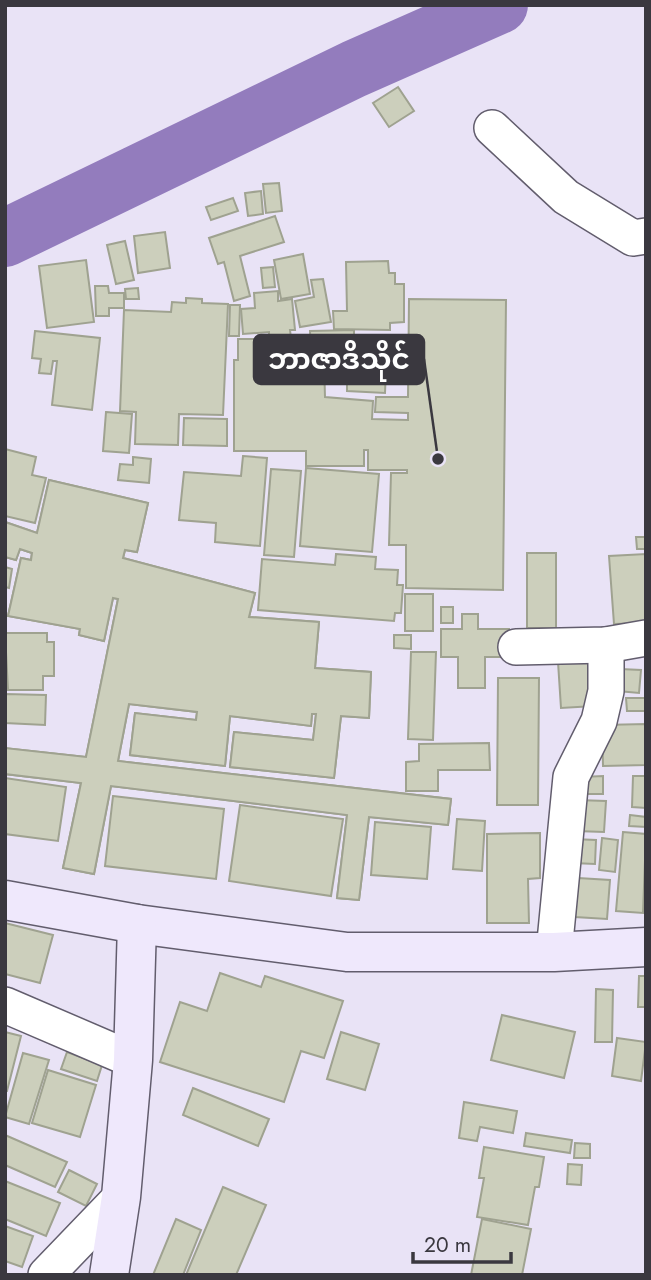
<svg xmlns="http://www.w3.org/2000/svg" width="651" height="1280" font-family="Jost,'Noto Sans Myanmar',sans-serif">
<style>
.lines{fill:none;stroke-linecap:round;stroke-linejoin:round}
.river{stroke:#937cbd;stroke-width:58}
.building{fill:#cccfbc;stroke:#9fa290;stroke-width:2;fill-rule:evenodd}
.street-casing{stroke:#625d6d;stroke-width:38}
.secondary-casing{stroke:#625d6d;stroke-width:41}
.street{stroke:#fff;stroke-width:35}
.secondary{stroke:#efe8fc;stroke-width:38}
.leader{fill:none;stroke:#3a383f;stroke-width:2.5}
.callout-dot{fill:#3a383f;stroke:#e9e3f6;stroke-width:2.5}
.callout{fill:#3a383f;stroke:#3a383f;stroke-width:2.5}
.callout-label{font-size:28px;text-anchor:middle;font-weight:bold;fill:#fff}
</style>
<rect width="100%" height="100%" fill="#e9e3f6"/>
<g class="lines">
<path class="river" d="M 5,238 L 354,69 L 499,5"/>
</g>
<g class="building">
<path d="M 398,87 L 414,111 L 389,127 L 373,103 Z"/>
<path d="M 279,183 L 282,211 L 266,213 L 263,184 Z"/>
<path d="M 261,191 L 263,214 L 248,216 L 245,193 Z"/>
<path d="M 233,198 L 238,211 L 211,220 L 206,207 Z"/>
<path d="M 275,216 L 284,242 L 240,256 L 250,296 L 234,301 L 224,262 L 218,264 L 209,238 Z"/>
<path d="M 165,232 L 170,268 L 138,273 L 134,236 Z"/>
<path d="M 125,241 L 134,280 L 116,284 L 107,245 Z"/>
<path d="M 303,254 L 310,294 L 281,299 L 274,260 Z"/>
<path d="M 86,260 L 94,322 L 47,328 L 39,266 Z"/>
<path d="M 388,261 L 389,273 L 395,273 L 395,284 L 404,284 L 404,322 L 390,323 L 390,330 L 334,329 L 333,311 L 347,311 L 346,262 Z"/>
<path d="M 273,267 L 275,287 L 263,288 L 261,268 Z"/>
<path d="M 323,279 L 331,322 L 300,327 L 295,301 L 314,297 L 311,280 Z"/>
<path d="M 95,286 L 108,286 L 109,293 L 124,293 L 124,308 L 109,308 L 109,316 L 96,316 Z"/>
<path d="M 138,288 L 139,299 L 126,299 L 125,289 Z"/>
<path d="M 278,291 L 278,301 L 292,299 L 295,330 L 290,330 L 291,338 L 269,340 L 269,332 L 243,334 L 241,309 L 255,308 L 254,293 Z"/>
<path d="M 186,298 L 202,299 L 202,303 L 228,304 L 223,415 L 179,414 L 178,445 L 135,444 L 136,412 L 120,411 L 124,310 L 171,312 L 172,302 L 186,303 Z"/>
<path d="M 409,299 L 506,300 L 503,590 L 406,588 L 406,545 L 389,545 L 391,473 L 407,473 L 407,470 L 368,470 L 368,450 L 364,450 L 364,466 L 306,466 L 306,451 L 234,451 L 234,360 L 238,360 L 238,339 L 257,339 L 257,360 L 324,360 L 325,397 L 373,401 L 372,419 L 408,420 L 408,413 L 375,412 L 376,397 L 408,397 Z"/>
<path d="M 230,305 L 240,305 L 239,336 L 229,336 Z"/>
<path d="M 354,330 L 354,345 L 328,345 L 328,357 L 311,357 L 310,331 Z"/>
<path d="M 35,331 L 100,338 L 92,410 L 52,405 L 57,361 L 53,361 L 51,374 L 39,373 L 41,359 L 32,358 Z"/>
<path d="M 347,366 L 386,367 L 385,393 L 347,391 Z"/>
<path d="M 106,412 L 132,414 L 129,453 L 103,451 Z"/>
<path d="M 184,418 L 227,419 L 227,446 L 183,445 Z"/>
<path d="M 5,449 L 36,457 L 32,475 L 46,478 L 35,523 L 5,516 Z"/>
<path d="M 243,456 L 267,458 L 260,546 L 215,542 L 216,523 L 179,520 L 184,472 L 241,476 Z"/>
<path d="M 133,457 L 151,459 L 149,483 L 118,480 L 120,464 L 133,465 Z"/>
<path d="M 306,468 L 379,474 L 372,552 L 300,546 Z"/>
<path d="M 271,469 L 301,471 L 294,557 L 264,555 Z"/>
<path d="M 49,480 L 148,503 L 137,552 L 125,550 L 123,558 L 255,593 L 249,617 L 319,622 L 315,668 L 371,672 L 369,718 L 341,716 L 334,778 L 230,767 L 234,732 L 313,740 L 316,714 L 312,714 L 311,726 L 230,716 L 225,766 L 130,755 L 135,713 L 196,720 L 197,712 L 129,704 L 118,761 L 451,799 L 448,825 L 369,817 L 359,900 L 337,898 L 347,815 L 111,786 L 94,874 L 63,868 L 81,783 L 5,774 L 5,748 L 86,757 L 118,599 L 113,598 L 104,641 L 79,635 L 80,629 L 8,616 L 21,558 L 31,560 L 32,553 L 20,549 L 16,560 L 5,557 L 5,522 L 37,533 ZM 148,603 L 170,608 L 167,624 L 145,620 Z"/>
<path d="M 49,480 L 148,503 L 137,552 L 125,550 L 123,558 L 255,593 L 249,617 L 319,622 L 315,668 L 371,672 L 369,718 L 341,716 L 334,778 L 230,767 L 234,732 L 313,740 L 316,714 L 312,714 L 311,726 L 230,716 L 225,766 L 130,755 L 135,713 L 196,720 L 197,712 L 129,704 L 118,761 L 451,799 L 448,825 L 369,817 L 359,900 L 337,898 L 347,815 L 111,786 L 94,874 L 63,868 L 81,783 L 5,774 L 5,748 L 86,757 L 118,599 L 113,598 L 104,641 L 79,635 L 80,629 L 8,616 L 21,558 L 31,560 L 32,553 L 20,549 L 16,560 L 5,557 L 5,522 L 37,533 Z"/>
<path d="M 636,537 L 646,537 L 646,549 L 637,549 Z"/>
<rect x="527" y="553" width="29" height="75"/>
<path d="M 336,554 L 376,557 L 375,569 L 398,570 L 397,585 L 403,585 L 401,613 L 395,613 L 394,621 L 258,610 L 262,559 L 335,565 Z"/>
<path d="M 646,554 L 646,623 L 614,624 L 609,556 Z"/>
<path d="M 5,567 L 12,569 L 9,588 L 5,587 Z"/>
<rect x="405" y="594" width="28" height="37"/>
<rect x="441" y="607" width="12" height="16"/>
<path d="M 462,614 L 478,614 L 478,629 L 509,629 L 509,657 L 485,657 L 485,688 L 458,688 L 458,657 L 441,657 L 441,629 L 462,629 Z"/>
<path d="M 5,633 L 47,633 L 47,642 L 54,642 L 54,676 L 43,676 L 43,690 L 8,690 Z"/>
<path d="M 394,635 L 411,635 L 411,649 L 394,648 Z"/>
<path d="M 411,652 L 436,652 L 433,740 L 408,739 Z"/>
<path d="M 592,661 L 594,706 L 561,708 L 558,662 Z"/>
<path d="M 620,669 L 641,670 L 639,693 L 618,691 Z"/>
<path d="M 498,678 L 539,678 L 538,805 L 497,805 Z"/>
<path d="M 5,694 L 46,695 L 45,725 L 5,723 Z"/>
<path d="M 626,698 L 646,698 L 646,711 L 627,711 Z"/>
<path d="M 646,724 L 646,765 L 603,766 L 602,725 Z"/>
<path d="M 489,743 L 490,770 L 438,770 L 438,791 L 406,791 L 406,762 L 419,761 L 419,744 Z"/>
<path d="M 603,776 L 603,794 L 583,794 L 582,777 Z"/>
<path d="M 633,776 L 646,776 L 646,808 L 632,807 Z"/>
<path d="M 5,778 L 66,787 L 58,841 L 5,834 Z"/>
<path d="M 113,796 L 224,809 L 216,879 L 105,866 Z"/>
<path d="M 577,800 L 606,801 L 604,832 L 576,831 Z"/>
<path d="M 240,805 L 343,819 L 331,896 L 229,881 Z"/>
<path d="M 630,815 L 646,817 L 646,827 L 629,826 Z"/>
<path d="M 457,819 L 485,821 L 482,871 L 453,869 Z"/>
<path d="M 375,822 L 431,827 L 427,879 L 371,875 Z"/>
<path d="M 623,832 L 646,834 L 643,913 L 616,911 Z"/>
<path d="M 540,833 L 540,878 L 528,879 L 529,923 L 487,923 L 487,834 Z"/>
<path d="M 602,838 L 618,840 L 615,872 L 599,870 Z"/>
<path d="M 573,839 L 596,840 L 595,864 L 573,863 Z"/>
<path d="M 578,878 L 610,880 L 607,919 L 575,917 Z"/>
<path d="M 5,923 L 53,935 L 40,983 L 5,974 Z"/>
<path d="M 220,973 L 261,987 L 265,976 L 343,1001 L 324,1058 L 301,1051 L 284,1102 L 160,1062 L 180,1002 L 207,1011 Z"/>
<path d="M 639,976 L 646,976 L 646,1007 L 638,1007 Z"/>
<path d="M 596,989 L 613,990 L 612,1042 L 595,1042 Z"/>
<path d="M 502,1015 L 575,1032 L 564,1078 L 491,1060 Z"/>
<path d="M 5,1032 L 21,1036 L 7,1091 L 5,1091 Z"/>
<path d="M 341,1032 L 379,1044 L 365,1090 L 327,1079 Z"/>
<path d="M 617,1038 L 646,1042 L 641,1081 L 612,1076 Z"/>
<path d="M 67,1052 L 102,1065 L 97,1081 L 61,1069 Z"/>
<path d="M 23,1053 L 49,1060 L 29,1124 L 5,1117 Z"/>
<path d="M 48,1070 L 96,1085 L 80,1137 L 32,1123 Z"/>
<path d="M 193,1088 L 269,1119 L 258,1146 L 183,1115 Z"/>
<path d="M 464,1102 L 517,1111 L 513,1133 L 480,1127 L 477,1141 L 459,1138 Z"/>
<path d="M 526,1133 L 572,1140 L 570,1153 L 524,1146 Z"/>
<path d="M 5,1135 L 67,1162 L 55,1187 L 5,1165 Z"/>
<path d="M 575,1143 L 590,1144 L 590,1158 L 574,1158 Z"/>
<path d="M 484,1147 L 544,1157 L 539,1187 L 535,1187 L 528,1225 L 477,1217 L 484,1178 L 479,1178 Z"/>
<path d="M 568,1164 L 582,1165 L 581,1185 L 567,1184 Z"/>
<path d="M 69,1170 L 97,1184 L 86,1206 L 58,1192 Z"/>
<path d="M 5,1181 L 60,1203 L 46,1236 L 5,1219 Z"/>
<path d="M 223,1187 L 266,1205 L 236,1275 L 186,1275 Z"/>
<path d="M 176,1219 L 201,1230 L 183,1275 L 153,1275 Z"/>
<path d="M 482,1219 L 531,1229 L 522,1275 L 471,1275 Z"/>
<path d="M 5,1226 L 33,1236 L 22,1267 L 5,1261 Z"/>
</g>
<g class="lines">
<g class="street-casing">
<g id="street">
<path d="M 492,128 L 566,197 L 633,238 L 646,236"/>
<path d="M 516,647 L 606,645 L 646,638"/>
<path d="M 554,952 L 571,777 L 599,721 L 606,691 L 606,645"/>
<path d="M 5,1005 L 133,1060"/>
<path d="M 46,1275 L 121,1197"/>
</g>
</g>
<g class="secondary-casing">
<g id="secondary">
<path d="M 5,900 L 137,924 L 347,952 L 554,952 L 646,947"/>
<path d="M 109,1275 L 121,1197 L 133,1060 L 137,924"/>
</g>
</g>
<use href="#street" class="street"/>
<use href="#secondary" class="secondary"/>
</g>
<path class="leader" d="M438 459L424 359"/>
<circle class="callout-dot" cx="438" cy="459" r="7"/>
<rect class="callout" x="254" y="335" width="170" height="49" rx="7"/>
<g class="callout-label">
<text x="339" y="369">ဘာဇာဒိသိုင်</text>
</g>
<rect width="651" height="1280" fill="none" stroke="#3a383f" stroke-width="14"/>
<path d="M413 1252v10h98v-10" fill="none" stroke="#3a383f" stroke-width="3.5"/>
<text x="424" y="1252" font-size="21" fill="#3a383f" stroke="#e9e3f6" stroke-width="5" paint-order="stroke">20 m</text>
</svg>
